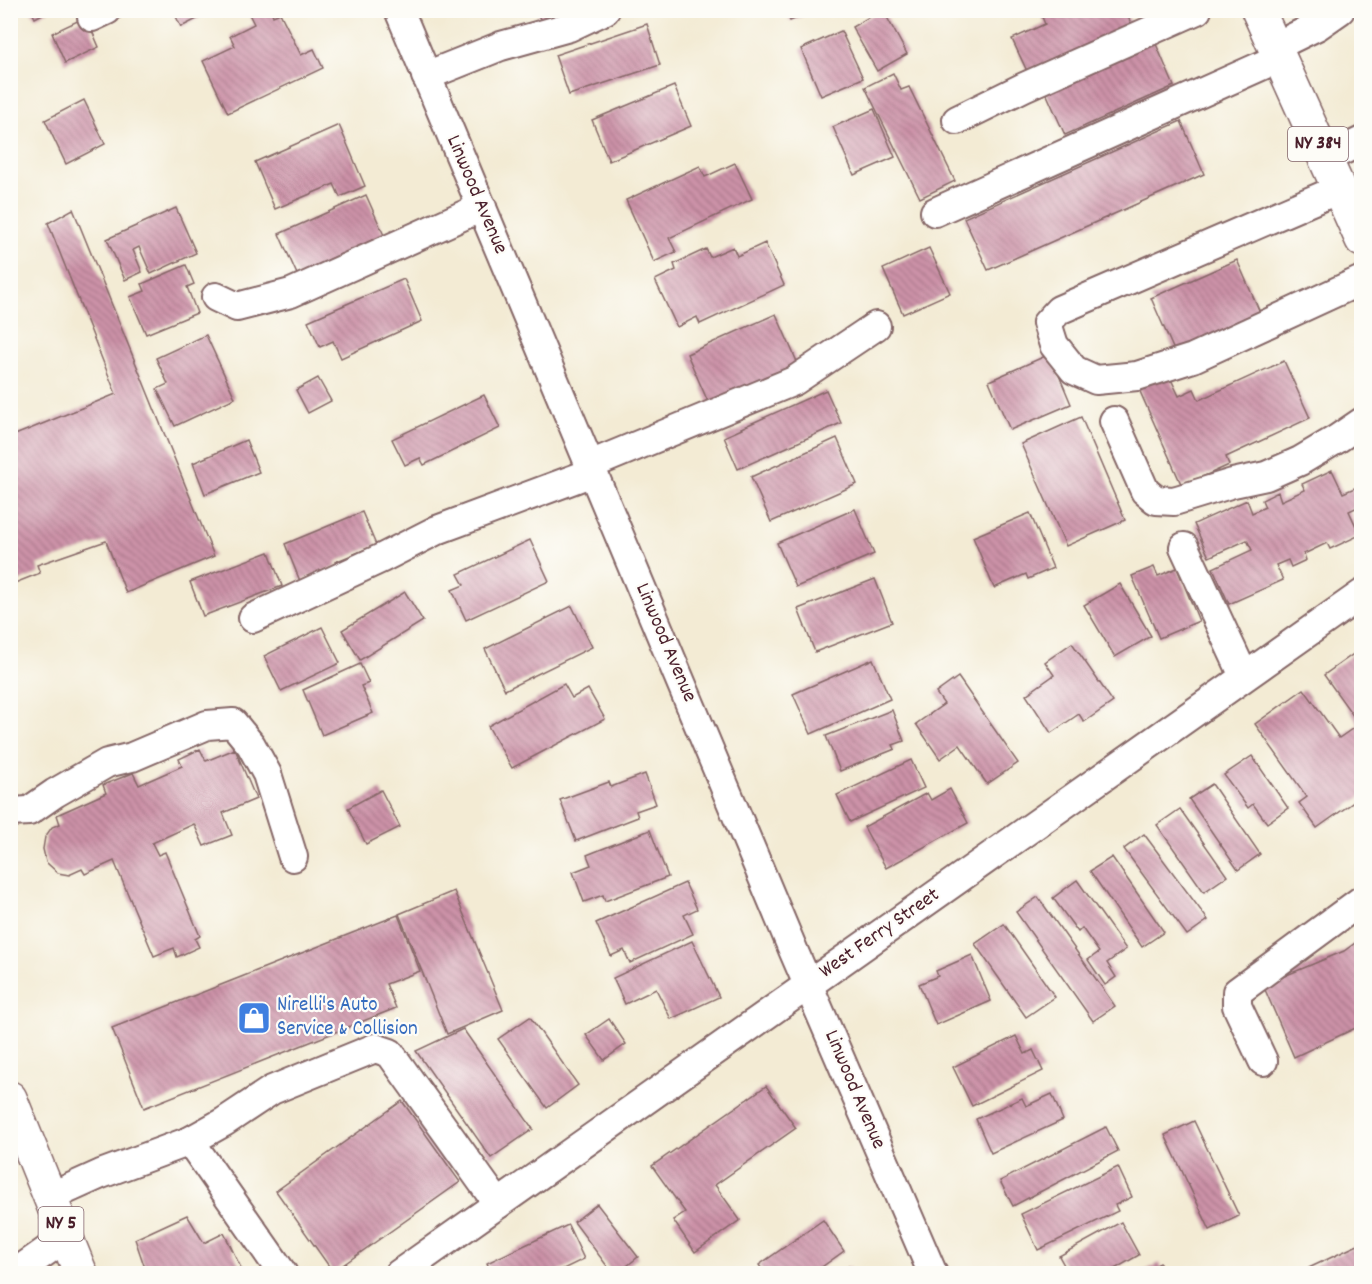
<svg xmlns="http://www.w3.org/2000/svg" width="1372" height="1284" font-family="Dekko,sans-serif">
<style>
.building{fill:url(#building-back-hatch)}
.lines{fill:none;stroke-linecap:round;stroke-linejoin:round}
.minor-casing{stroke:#856666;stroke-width:32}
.major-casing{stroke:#856666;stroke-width:36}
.minor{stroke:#fff;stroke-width:28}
.major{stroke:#fff;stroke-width:33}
.labels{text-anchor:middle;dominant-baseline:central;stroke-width:4.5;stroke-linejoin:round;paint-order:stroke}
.shield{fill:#fdfcf7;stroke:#806168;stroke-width:1.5}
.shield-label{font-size:20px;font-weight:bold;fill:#4a1f2b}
.street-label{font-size:21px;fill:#4a1f2b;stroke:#fdfcf7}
.shop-label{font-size:21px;fill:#366cbe;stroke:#fdfcf7;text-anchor:start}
</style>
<defs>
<pattern id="building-back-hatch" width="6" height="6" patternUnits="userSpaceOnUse" patternTransform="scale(1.5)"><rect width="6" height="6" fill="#cc92a8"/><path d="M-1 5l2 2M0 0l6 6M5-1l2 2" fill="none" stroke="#a87789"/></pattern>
</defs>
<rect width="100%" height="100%" fill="#fdfcf7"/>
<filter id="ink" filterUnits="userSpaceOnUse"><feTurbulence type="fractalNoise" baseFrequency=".0167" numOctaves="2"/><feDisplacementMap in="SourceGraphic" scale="12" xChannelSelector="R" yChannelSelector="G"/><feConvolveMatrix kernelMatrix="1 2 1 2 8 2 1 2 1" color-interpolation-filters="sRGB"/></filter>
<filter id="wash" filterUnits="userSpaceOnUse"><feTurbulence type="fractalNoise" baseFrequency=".008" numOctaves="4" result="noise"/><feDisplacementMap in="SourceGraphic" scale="24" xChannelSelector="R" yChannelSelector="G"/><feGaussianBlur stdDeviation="1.35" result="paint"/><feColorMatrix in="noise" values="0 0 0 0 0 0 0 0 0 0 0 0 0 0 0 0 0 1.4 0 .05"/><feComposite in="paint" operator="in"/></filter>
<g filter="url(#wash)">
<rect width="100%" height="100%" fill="#f3ebd4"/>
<g id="blocks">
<g class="building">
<path d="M 31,10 L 50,10 L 35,18 Z"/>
<path d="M 173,10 L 215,10 L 181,27 Z"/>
<path d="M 247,10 L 271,10 L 273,16 L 280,13 L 301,55 L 314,49 L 323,68 L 228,113 L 203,61 L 235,46 L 230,36 L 254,24 Z"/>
<path d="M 536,10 L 579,10 L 543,26 Z"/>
<path d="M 786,10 L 815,10 L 815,11 L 790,21 Z"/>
<path d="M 881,10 L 883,10 L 907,54 L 877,71 L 852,27 Z"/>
<path d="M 1058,10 L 1125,10 L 1134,30 L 1027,71 L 1012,39 L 1045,24 L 1042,17 Z"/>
<path d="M 86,17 L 99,47 L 65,63 L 52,33 Z"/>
<path d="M 647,24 L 660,65 L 569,95 L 555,55 Z"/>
<path d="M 841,31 L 863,78 L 821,96 L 801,49 Z"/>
<path d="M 1153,37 L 1174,86 L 1065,135 L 1043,86 Z"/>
<path d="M 893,73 L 901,90 L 909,87 L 955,181 L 920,198 L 865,87 Z"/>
<path d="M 674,86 L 691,126 L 609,161 L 592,120 Z"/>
<path d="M 84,100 L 105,144 L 66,164 L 45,120 Z"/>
<path d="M 874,109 L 895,157 L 854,175 L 833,127 Z"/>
<path d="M 1181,121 L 1204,174 L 988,270 L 964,218 Z"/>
<path d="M 339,125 L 365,186 L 340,197 L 334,184 L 275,209 L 255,162 Z"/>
<path d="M 735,163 L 752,199 L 669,238 L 676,252 L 654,262 L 626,200 L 700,166 L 705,177 Z"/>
<path d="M 366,195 L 387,242 L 300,281 L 279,234 Z"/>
<path d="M 176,208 L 196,253 L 151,274 L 139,247 L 133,250 L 142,272 L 125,280 L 107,239 Z"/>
<path d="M 73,209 L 214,556 L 126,593 L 106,541 L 37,565 L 40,573 L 10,585 L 10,437 L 116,394 L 48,223 Z"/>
<path d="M 765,243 L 784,285 L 700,324 L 697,317 L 677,327 L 655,280 L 676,270 L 674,264 L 706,249 L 710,257 L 733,247 L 737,256 Z"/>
<path d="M 929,248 L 950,293 L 903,314 L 883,269 Z"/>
<path d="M 1237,260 L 1262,317 L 1176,355 L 1151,298 Z"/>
<path d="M 186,265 L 194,284 L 187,287 L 197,313 L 146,334 L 130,297 L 145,291 L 142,284 Z"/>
<path d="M 404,279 L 422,321 L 341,358 L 333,341 L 320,347 L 308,321 Z"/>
<path d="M 776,314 L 798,364 L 712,411 L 687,354 Z"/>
<path d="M 206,335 L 235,398 L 175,426 L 157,389 L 168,384 L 156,358 Z"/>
<path d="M 1050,354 L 1071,404 L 1010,430 L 989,381 Z"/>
<path d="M 1284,361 L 1310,418 L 1226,457 L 1229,465 L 1182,486 L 1138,387 L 1168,373 L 1179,396 L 1194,389 L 1199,400 Z"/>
<path d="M 318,378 L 331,401 L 308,413 L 296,390 Z"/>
<path d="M 826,390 L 841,423 L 738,469 L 724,437 L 742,429 L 741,428 Z"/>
<path d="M 484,395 L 500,428 L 424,465 L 420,458 L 405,465 L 392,439 Z"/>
<path d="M 1081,417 L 1125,520 L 1066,546 L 1021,444 Z"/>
<path d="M 837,438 L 857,484 L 771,522 L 751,477 Z"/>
<path d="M 246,440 L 259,472 L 205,494 L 193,463 Z"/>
<path d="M 1332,470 L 1343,493 L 1357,487 L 1362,496 L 1362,505 L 1349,511 L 1360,535 L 1330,549 L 1327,543 L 1304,554 L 1306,560 L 1291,567 L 1288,560 L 1276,565 L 1283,580 L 1229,604 L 1213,568 L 1252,550 L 1247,540 L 1209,557 L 1194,524 L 1247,500 L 1252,513 L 1265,507 L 1262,500 L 1278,492 L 1281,501 L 1305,490 L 1302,484 Z"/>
<path d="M 855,509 L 874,554 L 796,587 L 777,543 Z"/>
<path d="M 362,512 L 376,545 L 335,562 L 337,566 L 300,581 L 285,544 Z"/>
<path d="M 1030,513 L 1053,568 L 1028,579 L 1026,574 L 994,588 L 973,537 Z"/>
<path d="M 530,540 L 549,581 L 466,620 L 452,590 L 464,585 L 458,574 Z"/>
<path d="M 269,552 L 282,586 L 203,616 L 190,582 Z"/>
<path d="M 1154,567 L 1158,576 L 1177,568 L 1199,621 L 1159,638 L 1132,576 Z"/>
<path d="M 875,579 L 892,622 L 815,652 L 798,609 Z"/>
<path d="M 1120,584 L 1151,636 L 1115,657 L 1084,605 Z"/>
<path d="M 405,592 L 423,621 L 360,660 L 342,630 Z"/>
<path d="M 572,606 L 592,647 L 505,690 L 485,649 Z"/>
<path d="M 322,627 L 340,663 L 281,691 L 264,656 Z"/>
<path d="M 1072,643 L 1113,702 L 1084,722 L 1079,714 L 1051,733 L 1026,695 L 1054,675 L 1045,662 Z"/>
<path d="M 1362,648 L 1362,796 L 1317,828 L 1299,803 L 1307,797 L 1255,724 L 1304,689 L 1339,738 L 1359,724 L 1324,675 Z"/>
<path d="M 873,659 L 890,699 L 811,734 L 793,694 Z"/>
<path d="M 360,664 L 369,683 L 361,686 L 373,713 L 322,735 L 303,690 Z"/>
<path d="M 958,677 L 1018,763 L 987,784 L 960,745 L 940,759 L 916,724 L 944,704 L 936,693 Z"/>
<path d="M 564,684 L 572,698 L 588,689 L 605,719 L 512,768 L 488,726 Z"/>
<path d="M 892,710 L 904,741 L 893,745 L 895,749 L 840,771 L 826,736 Z"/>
<path d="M 200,749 L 206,761 L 235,749 L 256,799 L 223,813 L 232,835 L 204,846 L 194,824 L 152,843 L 158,855 L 165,852 L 200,936 L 195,939 L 199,947 L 177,957 L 174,948 L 154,956 L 114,861 L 85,874 L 82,869 L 69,875 L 58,873 L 46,862 L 43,849 L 45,837 L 52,827 L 60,824 L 57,815 L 106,793 L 103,785 L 133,773 L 139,785 L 182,766 L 179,759 Z"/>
<path d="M 1252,756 L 1288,808 L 1267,823 L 1253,804 L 1248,808 L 1224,775 Z"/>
<path d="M 911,760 L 924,788 L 850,822 L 837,795 Z"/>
<path d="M 645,774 L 656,804 L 636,811 L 638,817 L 576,841 L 560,800 L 609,782 L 611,787 Z"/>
<path d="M 1212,784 L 1260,854 L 1238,870 L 1189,799 Z"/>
<path d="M 950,789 L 968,823 L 886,868 L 864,827 L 927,793 L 931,800 Z"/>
<path d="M 381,790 L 400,827 L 366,844 L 348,808 Z"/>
<path d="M 1180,809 L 1227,876 L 1204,892 L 1157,825 Z"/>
<path d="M 650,830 L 668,877 L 605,901 L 603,895 L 584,902 L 573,872 L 591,865 L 587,855 Z"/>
<path d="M 1144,834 L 1208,920 L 1187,935 L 1124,849 Z"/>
<path d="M 1112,857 L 1164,932 L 1142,947 L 1090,871 Z"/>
<path d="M 1077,880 L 1126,949 L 1107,963 L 1116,977 L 1105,985 L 1088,960 L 1099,952 L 1082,928 L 1078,932 L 1053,898 Z"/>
<path d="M 685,883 L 697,909 L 684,915 L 693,934 L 630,963 L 624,950 L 611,956 L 596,923 Z"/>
<path d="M 454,891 L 503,1010 L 447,1034 L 399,914 Z"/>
<path d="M 1038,897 L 1115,1006 L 1093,1021 L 1016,912 Z"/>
<path d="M 398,915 L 420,971 L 386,984 L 396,1008 L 144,1108 L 112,1028 Z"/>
<path d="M 1004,924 L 1055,997 L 1026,1017 L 975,944 Z"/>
<path d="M 1362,938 L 1362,1025 L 1294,1057 L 1263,985 L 1344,951 Z"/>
<path d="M 692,941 L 719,997 L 671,1019 L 656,989 L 625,1004 L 613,978 Z"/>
<path d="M 972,955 L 991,1001 L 936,1025 L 919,984 L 938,976 L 936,971 Z"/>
<path d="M 530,1017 L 578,1085 L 547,1108 L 498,1039 Z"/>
<path d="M 609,1019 L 626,1044 L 604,1060 L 586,1035 Z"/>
<path d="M 463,1029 L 533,1129 L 491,1158 L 416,1051 Z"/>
<path d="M 1016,1036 L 1025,1054 L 1033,1050 L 1043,1071 L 972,1106 L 953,1067 Z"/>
<path d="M 766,1086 L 796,1128 L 715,1185 L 740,1220 L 695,1252 L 673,1220 L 685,1212 L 652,1166 Z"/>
<path d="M 1052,1094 L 1063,1120 L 991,1153 L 976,1119 L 1022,1098 L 1026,1106 Z"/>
<path d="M 402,1101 L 460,1182 L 333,1272 L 276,1191 Z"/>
<path d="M 1194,1121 L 1239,1216 L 1210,1230 L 1165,1135 Z"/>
<path d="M 1106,1127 L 1118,1151 L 1013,1206 L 1000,1181 Z"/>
<path d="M 1118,1167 L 1132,1197 L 1115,1205 L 1118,1211 L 1038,1250 L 1021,1214 Z"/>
<path d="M 597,1204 L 638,1257 L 617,1274 L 613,1274 L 574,1222 Z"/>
<path d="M 187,1215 L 204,1243 L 224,1233 L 244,1274 L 147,1274 L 135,1239 Z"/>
<path d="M 823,1220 L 844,1251 L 812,1274 L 765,1274 L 759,1265 Z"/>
<path d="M 1121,1222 L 1139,1255 L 1106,1274 L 1069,1274 L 1059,1256 Z"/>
<path d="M 568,1225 L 584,1259 L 553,1274 L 492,1274 L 487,1263 Z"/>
<path d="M 1362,1243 L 1362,1274 L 1296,1274 Z"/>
<path d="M 1160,1263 L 1164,1274 L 1138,1274 Z"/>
<path d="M 849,1266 L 854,1274 L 837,1274 Z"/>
</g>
</g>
</g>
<g filter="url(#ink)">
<use href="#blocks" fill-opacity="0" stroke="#856666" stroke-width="1.5"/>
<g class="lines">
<g class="minor-casing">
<g id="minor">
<path d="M 399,10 L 794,952 L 933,1274"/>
<path d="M 92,17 L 107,10"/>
<path d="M 1274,47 L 1317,26 L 1340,10"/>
<path d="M 426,76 L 501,46 L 569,27 L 605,10"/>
<path d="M 957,120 L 1024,87 L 1197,10"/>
<path d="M 1325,159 L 1362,141"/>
<path d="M 1339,189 L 1059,310 L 1047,323 L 1054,345 L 1074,370 L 1096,380 L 1137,376 L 1193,358 L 1362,280"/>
<path d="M 935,212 L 1279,58"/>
<path d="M 216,297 L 237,307 L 291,293 L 482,207"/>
<path d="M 1114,421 L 1145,491 L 1156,500 L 1174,501 L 1233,483 L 1266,476 L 1300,461 L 1337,439 L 1362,422"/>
<path d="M 590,465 L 794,381 L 876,326"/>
<path d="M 1184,547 L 1244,676"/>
<path d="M 253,618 L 382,558 L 437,530 L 593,472"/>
<path d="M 10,812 L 29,811 L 55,793 L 107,763 L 132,757 L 207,725 L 233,723 L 251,745 L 267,774 L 293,857"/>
<path d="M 1263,1061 L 1237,1006 L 1237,992 L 1362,900"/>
<path d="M 190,1141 L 283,1274"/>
<path d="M 50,1197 L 101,1174 L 190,1141 L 224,1122 L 272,1090 L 375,1048 L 390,1053 L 498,1204"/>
<path d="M 14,1274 L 66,1237"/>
<path d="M 399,1274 L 1362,594"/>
</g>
</g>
<g class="major-casing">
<g id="major">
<path d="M 1258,10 L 1362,240"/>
<path d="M 10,1098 L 81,1274"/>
</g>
</g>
<use href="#minor" class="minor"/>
<use href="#major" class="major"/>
</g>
</g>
<defs>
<g id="shop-square" transform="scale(1.725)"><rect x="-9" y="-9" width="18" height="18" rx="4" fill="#3f7fe0" stroke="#fdfcf7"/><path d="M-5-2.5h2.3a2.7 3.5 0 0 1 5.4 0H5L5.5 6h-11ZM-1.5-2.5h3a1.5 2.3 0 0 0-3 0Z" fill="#fff"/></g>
</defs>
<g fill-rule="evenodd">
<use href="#shop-square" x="254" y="1018"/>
</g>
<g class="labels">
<g class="shield">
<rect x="1288" y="127" width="60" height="34" rx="4.5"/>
<rect x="38.5" y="1207" width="45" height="34" rx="4.5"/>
</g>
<g class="shield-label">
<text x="1318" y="144">NY 384</text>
<text x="61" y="1224">NY 5</text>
</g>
<g class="street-label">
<text transform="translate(476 195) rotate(67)">Linwood Avenue</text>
<text transform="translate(665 643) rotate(67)">Linwood Avenue</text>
<text transform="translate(880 934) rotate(-35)">West Ferry Street</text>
<text transform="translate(854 1090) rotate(67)">Linwood Avenue</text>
</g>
<g class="shop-label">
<text x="277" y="1006">Nirelli's Auto<tspan x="277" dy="24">Service &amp; Collision</tspan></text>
</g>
</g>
<rect width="1372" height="1284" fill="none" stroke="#fdfcf7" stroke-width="36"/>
</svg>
